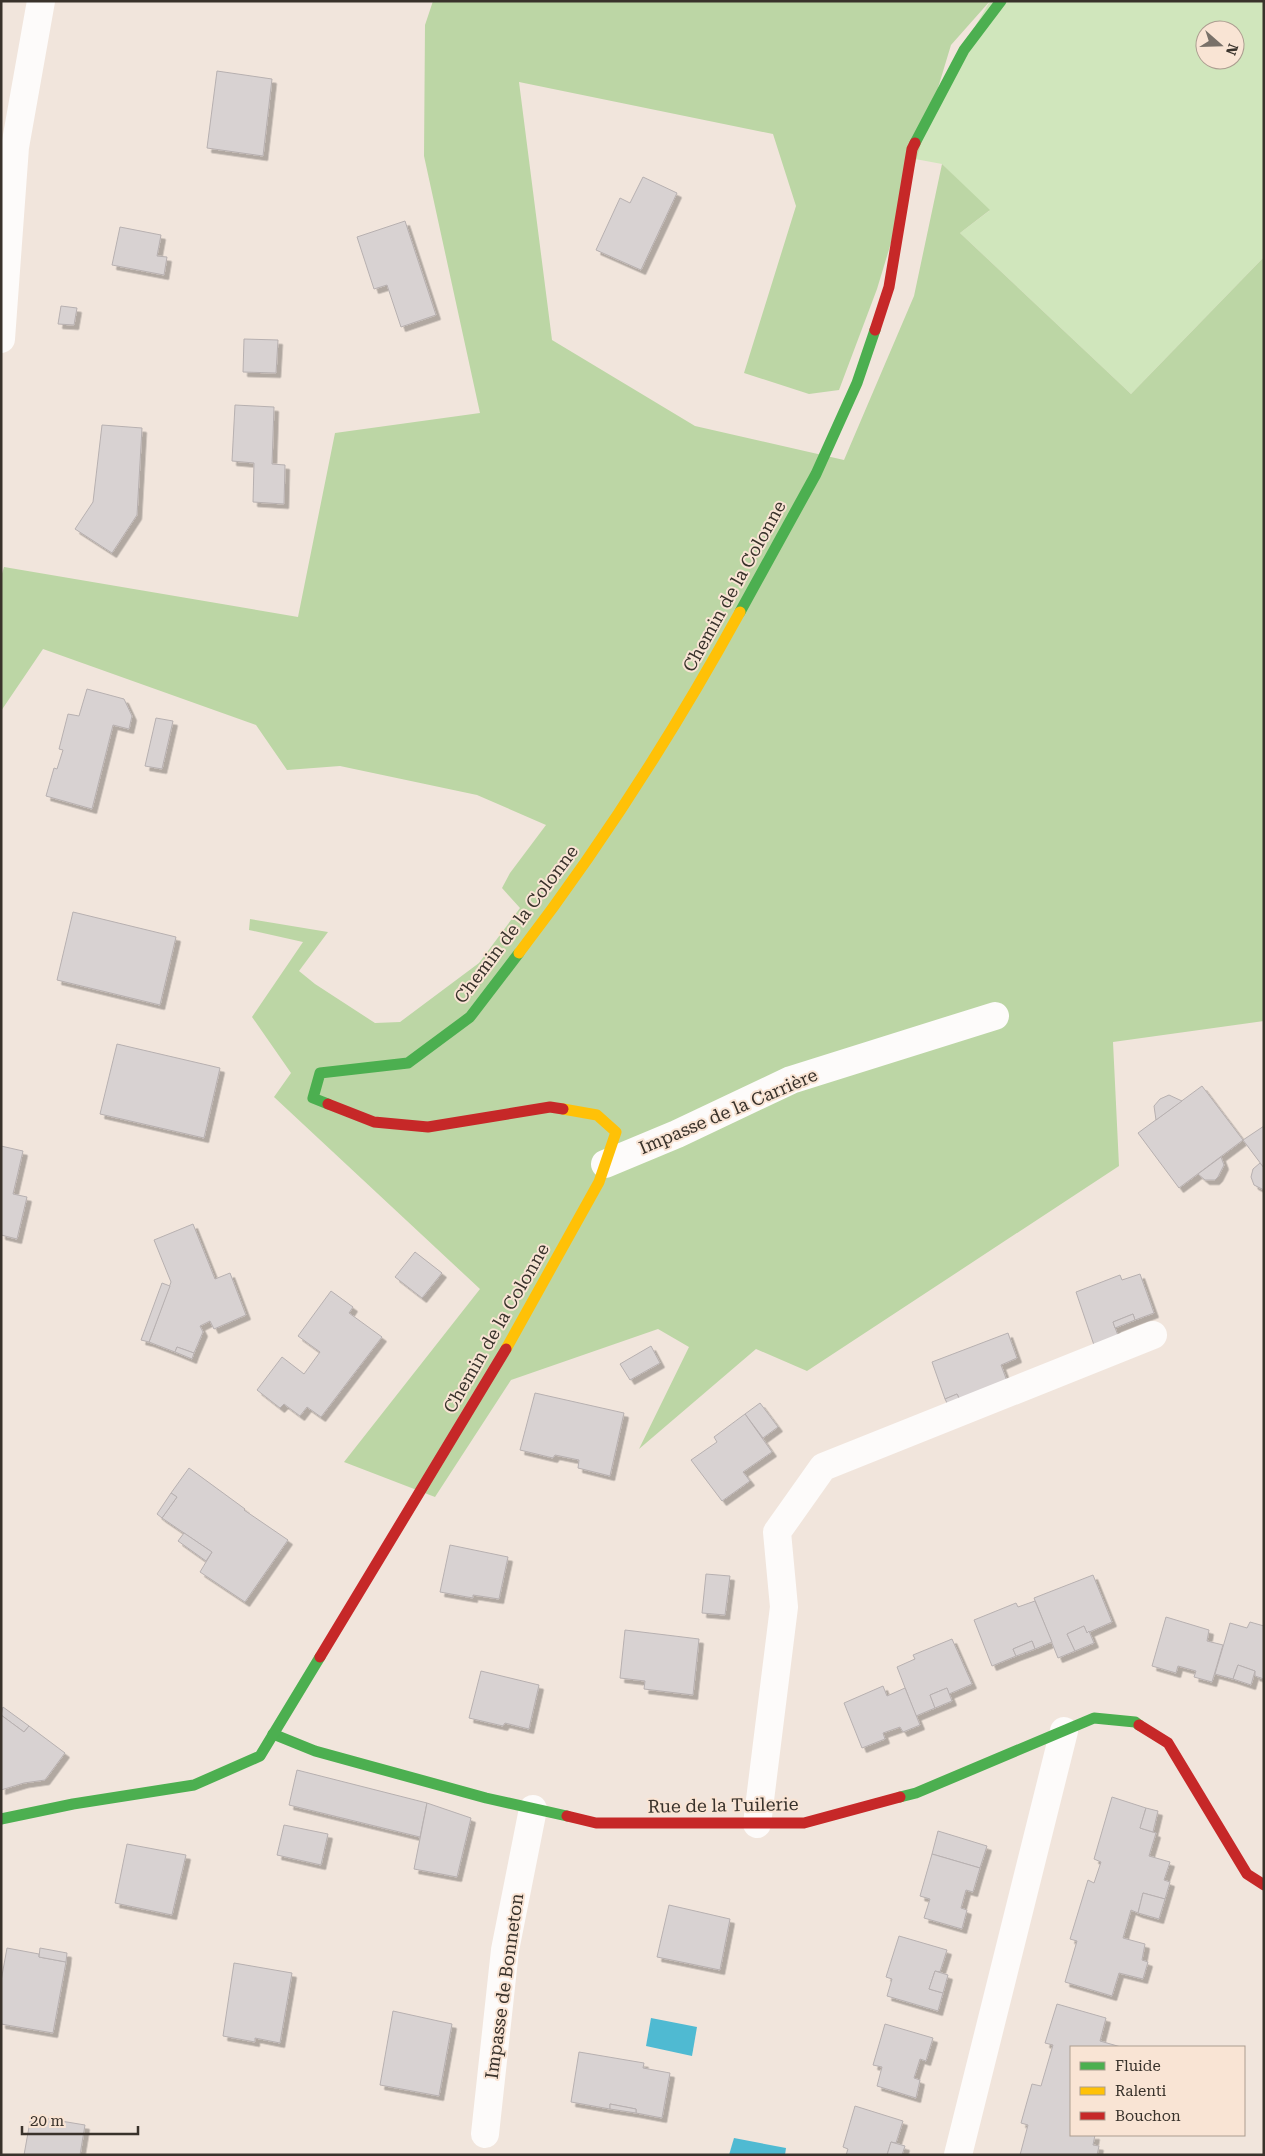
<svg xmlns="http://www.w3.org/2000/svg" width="1265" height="2156" font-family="'Roboto Serif',serif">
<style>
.green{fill:#d0e6bc;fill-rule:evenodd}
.forest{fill:#bcd6a5}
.water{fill:#4fbad2}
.building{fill:#d8d2d2;stroke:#b7b0b0;filter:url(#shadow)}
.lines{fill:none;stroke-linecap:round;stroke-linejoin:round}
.street{stroke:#fdfbfa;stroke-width:28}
.fast{stroke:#4caf50;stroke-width:11}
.slow{stroke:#ffc107;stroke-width:11}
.jam{stroke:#c62828;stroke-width:11}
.labels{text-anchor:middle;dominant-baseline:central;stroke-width:4;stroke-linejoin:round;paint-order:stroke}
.street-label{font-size:18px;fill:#39322b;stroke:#f9e4d4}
</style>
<defs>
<filter id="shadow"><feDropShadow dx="4.5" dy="4.5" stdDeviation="0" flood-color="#0004"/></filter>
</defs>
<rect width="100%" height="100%" fill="#f1e5dc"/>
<path class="green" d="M 990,1 L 1264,1 L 1264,257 L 1131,394 L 960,233 L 989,211 L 942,164 L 899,156 ZM 1205,30 L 1235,30 L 1235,60 L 1205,60 Z"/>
<path class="forest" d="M 433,1 L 990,1 L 951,45 L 877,289 L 839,390 L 809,394 L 744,373 L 796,206 L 773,134 L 519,82 L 552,340 L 695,426 L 844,460 L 914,296 L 942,164 L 990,210 L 960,233 L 1131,394 L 1264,257 L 1264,1021 L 1113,1042 L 1119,1166 L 807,1371 L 756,1349 L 639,1449 L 689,1347 L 658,1329 L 511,1380 L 435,1497 L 344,1462 L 480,1289 L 274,1097 L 291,1073 L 252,1017 L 303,942 L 249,930 L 250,919 L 328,932 L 299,971 L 315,984 L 375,1023 L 400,1022 L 479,963 L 520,908 L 502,888 L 510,873 L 546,825 L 477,795 L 340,766 L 287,770 L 256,725 L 43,649 L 1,711 L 1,577 L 4,567 L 298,617 L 335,433 L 480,413 L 424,156 L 425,25 Z"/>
<g class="water">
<path d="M 651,2018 L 697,2027 L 692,2056 L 646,2046 Z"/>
<path d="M 734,2138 L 786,2148 L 785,2155 L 729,2155 Z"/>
</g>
<g class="building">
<path d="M 217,71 L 272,79 L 263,156 L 207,148 Z"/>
<path d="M 643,177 L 677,193 L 641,270 L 596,250 L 620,198 L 630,203 Z"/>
<path d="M 405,221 L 436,315 L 401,327 L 387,285 L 374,289 L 357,237 Z"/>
<path d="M 120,227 L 161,235 L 157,256 L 167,257 L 164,275 L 112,265 Z"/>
<path d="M 61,306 L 77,308 L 74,325 L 58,324 Z"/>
<path d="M 244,339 L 278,340 L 276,373 L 243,372 Z"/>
<path d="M 235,405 L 274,407 L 272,464 L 285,465 L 284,504 L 253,502 L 254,463 L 232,461 Z"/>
<path d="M 102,425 L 142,428 L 137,515 L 112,553 L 75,529 L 93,502 Z"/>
<path d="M 87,689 L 124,699 L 132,716 L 129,729 L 113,725 L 92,809 L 46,796 L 54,768 L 57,769 L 63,750 L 59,749 L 68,714 L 79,716 Z"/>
<path d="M 156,718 L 173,721 L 162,769 L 145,766 Z"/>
<path d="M 73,912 L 176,937 L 160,1005 L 57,980 Z"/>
<path d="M 117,1044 L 220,1068 L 204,1138 L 100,1114 Z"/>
<path d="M 1202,1086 L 1243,1140 L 1179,1188 L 1138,1133 Z"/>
<path d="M 1169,1095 L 1182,1101 L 1156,1120 L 1154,1106 L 1160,1099 Z"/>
<path d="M 1264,1126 L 1264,1168 L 1243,1140 Z"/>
<path d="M 1,1146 L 23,1151 L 13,1194 L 27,1197 L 17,1239 L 1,1235 Z"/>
<path d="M 1221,1157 L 1224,1165 L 1218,1177 L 1215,1180 L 1205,1180 L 1198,1174 Z"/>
<path d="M 1260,1163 L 1264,1168 L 1264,1190 L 1254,1185 L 1251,1177 L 1253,1169 Z"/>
<path d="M 193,1224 L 215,1279 L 230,1273 L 246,1315 L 214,1329 L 210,1321 L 200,1326 L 203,1332 L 194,1353 L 177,1347 L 175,1352 L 149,1342 L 171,1282 L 154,1240 Z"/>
<path d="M 415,1252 L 442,1273 L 422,1298 L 395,1277 Z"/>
<path d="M 1140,1274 L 1154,1313 L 1135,1320 L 1133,1314 L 1113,1322 L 1120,1341 L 1096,1351 L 1076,1292 L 1120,1275 L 1122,1280 Z"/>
<path d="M 162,1283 L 170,1286 L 149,1342 L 141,1340 Z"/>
<path d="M 331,1291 L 353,1307 L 349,1313 L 382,1337 L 321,1417 L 307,1407 L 300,1416 L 284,1404 L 280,1408 L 257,1390 L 282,1357 L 304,1374 L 320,1352 L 298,1336 Z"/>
<path d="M 1133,1314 L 1135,1320 L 1115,1328 L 1113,1322 Z"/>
<path d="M 1008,1333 L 1017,1358 L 1001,1365 L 1007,1381 L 960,1400 L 957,1394 L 945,1399 L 932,1362 Z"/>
<path d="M 651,1346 L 660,1363 L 630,1380 L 620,1364 Z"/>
<path d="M 177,1347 L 194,1353 L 192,1359 L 175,1352 Z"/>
<path d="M 535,1393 L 624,1413 L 610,1476 L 578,1468 L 579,1460 L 555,1455 L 553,1458 L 520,1450 Z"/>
<path d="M 957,1394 L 960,1400 L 948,1405 L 945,1399 Z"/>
<path d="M 760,1403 L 778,1427 L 763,1438 L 745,1414 Z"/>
<path d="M 745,1414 L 772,1452 L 743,1472 L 750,1481 L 722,1501 L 691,1460 L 717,1442 L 714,1437 Z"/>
<path d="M 189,1468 L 245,1509 L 244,1510 L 288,1540 L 245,1602 L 200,1572 L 212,1552 L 162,1518 L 177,1497 L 171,1493 Z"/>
<path d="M 171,1493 L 177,1497 L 162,1518 L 157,1514 Z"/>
<path d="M 184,1533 L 212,1552 L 206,1561 L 178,1541 Z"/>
<path d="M 450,1545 L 508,1557 L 499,1599 L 473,1595 L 473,1598 L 440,1592 Z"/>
<path d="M 706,1574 L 730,1576 L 725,1615 L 702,1613 Z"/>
<path d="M 1093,1575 L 1112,1622 L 1087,1633 L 1084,1626 L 1067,1634 L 1075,1651 L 1058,1658 L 1034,1598 Z"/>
<path d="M 1035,1601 L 1052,1642 L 1035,1649 L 1032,1641 L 1013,1649 L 1016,1656 L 992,1666 L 974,1620 L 1016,1603 L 1018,1607 Z"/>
<path d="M 1166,1617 L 1209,1630 L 1207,1641 L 1223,1645 L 1212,1682 L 1194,1677 L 1196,1671 L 1178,1666 L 1176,1673 L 1152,1666 Z"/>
<path d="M 1250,1622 L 1264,1626 L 1264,1679 L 1255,1676 L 1255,1671 L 1238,1665 L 1233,1679 L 1215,1674 L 1230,1623 L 1247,1628 Z"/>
<path d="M 1084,1626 L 1087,1633 L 1089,1631 L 1094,1643 L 1075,1651 L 1067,1634 Z"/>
<path d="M 625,1630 L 699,1639 L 693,1695 L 644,1689 L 645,1681 L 620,1678 Z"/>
<path d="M 952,1639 L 972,1684 L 949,1694 L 947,1688 L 930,1695 L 935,1708 L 916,1716 L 897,1667 L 915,1659 L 913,1655 Z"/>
<path d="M 1032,1641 L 1035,1649 L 1016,1656 L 1013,1649 Z"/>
<path d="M 1238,1665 L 1255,1671 L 1251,1685 L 1233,1679 Z"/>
<path d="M 481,1671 L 539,1685 L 529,1729 L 505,1723 L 503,1726 L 469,1718 Z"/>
<path d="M 883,1686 L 887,1696 L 905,1688 L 920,1725 L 903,1732 L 900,1727 L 883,1733 L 885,1739 L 862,1748 L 844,1703 Z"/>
<path d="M 947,1688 L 952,1701 L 935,1708 L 930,1695 Z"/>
<path d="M 3,1707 L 29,1726 L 24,1732 L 1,1715 Z"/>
<path d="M 1,1715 L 24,1732 L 29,1726 L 65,1753 L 45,1780 L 24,1783 L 1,1790 Z"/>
<path d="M 297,1770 L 427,1803 L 420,1837 L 289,1805 Z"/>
<path d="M 1112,1797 L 1146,1808 L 1140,1828 L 1156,1833 L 1149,1856 L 1170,1862 L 1164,1880 L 1170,1882 L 1165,1899 L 1143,1893 L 1138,1913 L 1131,1910 L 1123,1938 L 1145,1944 L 1142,1960 L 1148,1962 L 1143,1979 L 1119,1973 L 1112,1996 L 1065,1982 L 1077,1941 L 1070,1939 L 1088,1880 L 1094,1883 L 1101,1862 L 1094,1859 Z"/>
<path d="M 427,1803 L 471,1818 L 457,1877 L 414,1869 Z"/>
<path d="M 1146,1808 L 1158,1811 L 1153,1832 L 1140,1828 Z"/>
<path d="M 284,1825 L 328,1834 L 321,1865 L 277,1855 Z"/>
<path d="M 938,1831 L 987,1846 L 980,1868 L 932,1854 Z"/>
<path d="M 127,1844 L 186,1855 L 172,1915 L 115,1903 Z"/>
<path d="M 932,1854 L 980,1868 L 973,1892 L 966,1890 L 961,1908 L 967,1910 L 962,1929 L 924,1918 L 930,1899 L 920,1896 Z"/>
<path d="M 1143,1893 L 1165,1899 L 1159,1919 L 1138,1913 Z"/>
<path d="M 669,1905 L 730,1919 L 720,1970 L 657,1957 Z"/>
<path d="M 899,1936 L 947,1950 L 940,1972 L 935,1971 L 929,1989 L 943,1993 L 938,2011 L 887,1996 L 892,1979 L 886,1977 Z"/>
<path d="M 7,1948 L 39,1954 L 39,1957 L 66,1962 L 53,2033 L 1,2024 L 1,1981 Z"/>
<path d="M 40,1948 L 67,1953 L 66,1962 L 39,1957 Z"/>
<path d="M 234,1963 L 292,1973 L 280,2043 L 255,2038 L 255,2042 L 223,2036 Z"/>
<path d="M 935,1971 L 948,1975 L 943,1993 L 929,1989 Z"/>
<path d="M 1057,2004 L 1106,2018 L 1100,2041 L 1121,2047 L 1071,2047 L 1071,2135 L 1095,2135 L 1093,2145 L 1099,2146 L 1097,2155 L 1020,2155 L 1028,2125 L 1021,2123 L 1032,2084 L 1041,2086 L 1053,2045 L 1045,2043 Z"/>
<path d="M 393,2011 L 452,2024 L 439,2096 L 380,2085 Z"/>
<path d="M 885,2024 L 933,2038 L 926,2061 L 920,2059 L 914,2078 L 920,2080 L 916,2098 L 877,2086 L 882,2067 L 873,2065 Z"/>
<path d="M 579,2052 L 644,2063 L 643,2068 L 670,2073 L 662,2118 L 636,2113 L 636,2109 L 610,2104 L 610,2109 L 571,2102 Z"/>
<path d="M 610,2104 L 636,2109 L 636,2113 L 610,2109 Z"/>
<path d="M 855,2106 L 903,2121 L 896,2143 L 891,2142 L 887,2155 L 846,2155 L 848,2149 L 843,2147 Z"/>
<path d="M 31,2116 L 85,2125 L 80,2155 L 24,2155 Z"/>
<path d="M 891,2142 L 905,2146 L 902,2155 L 887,2155 Z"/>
</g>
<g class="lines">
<g class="street">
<path d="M 1,339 L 15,147 L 41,1"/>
<path d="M 605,1164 L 677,1134 L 791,1080 L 995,1016"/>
<path d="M 757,1824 L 784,1607 L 777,1532 L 823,1467 L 1153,1335"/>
<path d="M 485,2134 L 505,1950 L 533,1809"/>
<path d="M 958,2155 L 1064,1731"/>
</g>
<g class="fast">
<path d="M 915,143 L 964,50 L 1001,1"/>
<path d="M 740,612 L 816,474 L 857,383 L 875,330"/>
<path d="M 328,1104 L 313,1098 L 320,1073 L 408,1063 L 470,1017 L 519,953"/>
<path d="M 273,1734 L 315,1751 L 486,1798 L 567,1816"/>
<path d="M 900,1797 L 916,1793 L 1094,1718 L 1135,1722 L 1139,1725"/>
<path d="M 1,1819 L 73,1804 L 194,1785 L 260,1756 L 320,1657"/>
</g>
<g class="slow">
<path d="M 519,953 C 601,846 675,730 740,612"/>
<path d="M 506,1349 L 599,1182 L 616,1132 L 597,1115 L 563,1109"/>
</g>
<g class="jam">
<path d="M 875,330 L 889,287 L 912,149 L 915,143"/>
<path d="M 328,1104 L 374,1122 L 428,1127 L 550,1107 L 563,1109"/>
<path d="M 320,1657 L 506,1349"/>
<path d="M 1139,1725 L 1168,1743 L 1247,1874 L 1264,1885"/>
<path d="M 567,1816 L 596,1823 L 804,1823 L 900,1797"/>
</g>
</g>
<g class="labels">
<g class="street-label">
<text transform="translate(734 586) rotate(-61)">Chemin de la Colonne</text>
<text transform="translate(516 924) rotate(-53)">Chemin de la Colonne</text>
<text transform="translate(728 1111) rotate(-23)">Impasse de la Carrière</text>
<text transform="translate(496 1328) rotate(-60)">Chemin de la Colonne</text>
<text transform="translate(723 1805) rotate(-1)">Rue de la Tuilerie</text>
<text transform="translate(504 1986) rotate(-82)">Impasse de Bonneton</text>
</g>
</g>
<rect width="1265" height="2156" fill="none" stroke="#39322b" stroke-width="5"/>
<rect x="1070" y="2046" width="175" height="90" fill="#f9e4d4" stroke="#ac9d90"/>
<rect x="1080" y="2062" width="25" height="8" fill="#4caf50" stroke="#ac9d90"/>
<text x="1115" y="2071" font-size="15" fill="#39322b">Fluide</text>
<rect x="1080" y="2087" width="25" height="8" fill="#ffc107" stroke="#ac9d90"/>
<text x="1115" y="2096" font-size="15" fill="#39322b">Ralenti</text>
<rect x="1080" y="2112" width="25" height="8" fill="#c62828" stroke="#ac9d90"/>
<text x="1115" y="2121" font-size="15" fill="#39322b">Bouchon</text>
<g transform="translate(1220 45) rotate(110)"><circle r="24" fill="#f9e4d4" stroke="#ac9d90"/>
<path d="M0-4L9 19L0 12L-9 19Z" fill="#797169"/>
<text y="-8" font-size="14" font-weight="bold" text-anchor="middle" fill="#39322b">N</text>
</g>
<path d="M22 2126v8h116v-8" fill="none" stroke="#39322b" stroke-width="2.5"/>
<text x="30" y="2126" font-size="15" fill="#39322b" stroke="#f9e4d4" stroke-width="4" paint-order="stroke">20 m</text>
</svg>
